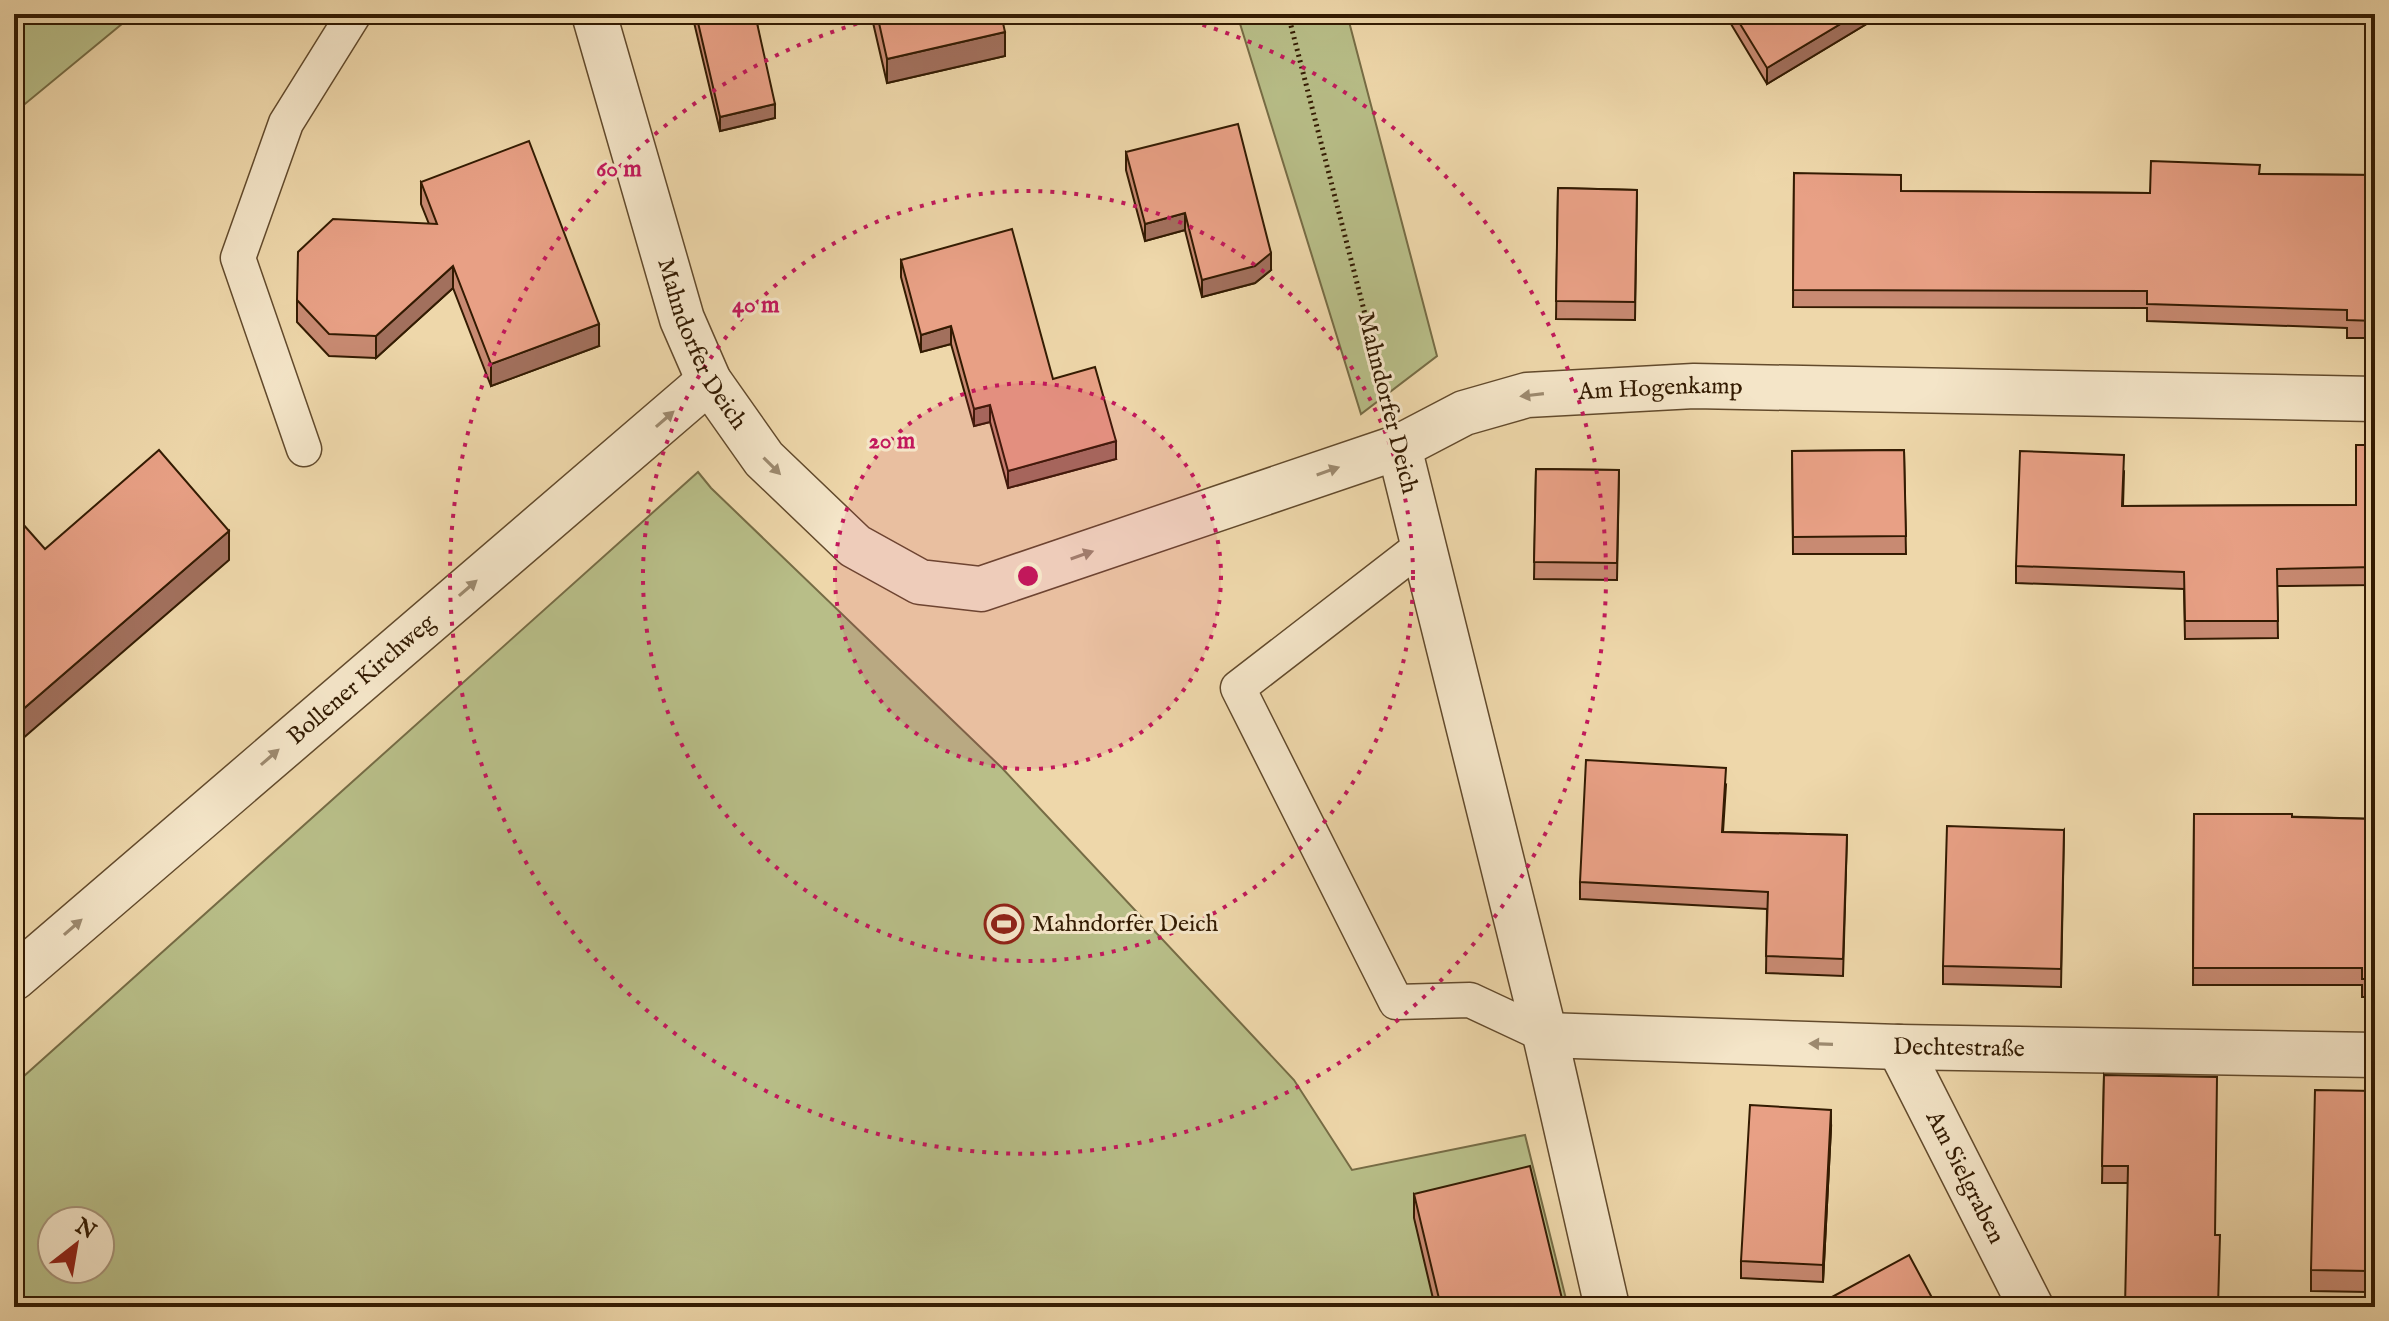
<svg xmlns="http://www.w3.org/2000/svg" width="2389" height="1321" font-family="'IM FELL English',serif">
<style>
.green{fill:#b8be88;stroke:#766c45;stroke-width:2;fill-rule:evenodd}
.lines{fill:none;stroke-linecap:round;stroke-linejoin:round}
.service-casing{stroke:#624a2c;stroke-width:37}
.minor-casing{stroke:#624a2c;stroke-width:47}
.path{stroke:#331b02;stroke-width:5;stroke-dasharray:2 4;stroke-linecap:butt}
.service{stroke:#f4e5c8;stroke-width:34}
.minor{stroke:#f4e5c8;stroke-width:44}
.wall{fill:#c88a72;stroke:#331b02;stroke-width:2}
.shaded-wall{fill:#a2705d;stroke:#331b02;stroke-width:2}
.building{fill:#e8a085;stroke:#331b02;stroke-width:2}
.oneway{fill:#9d8a6f}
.ring{fill:none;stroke:#c2185b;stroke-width:4;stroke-dasharray:4 8}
.labels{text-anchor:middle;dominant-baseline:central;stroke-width:6;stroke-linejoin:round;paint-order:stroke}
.street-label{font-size:24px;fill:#331b02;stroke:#f4e5c8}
.poi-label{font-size:24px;fill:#331b02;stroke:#f4e5c8;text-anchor:start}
.centre{fill:#c2185b;stroke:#f4e5c8;stroke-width:4}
.ring-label{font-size:24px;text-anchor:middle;font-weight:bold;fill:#c2185b;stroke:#f4e5c8;stroke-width:6;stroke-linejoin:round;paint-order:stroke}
</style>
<rect width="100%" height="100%" fill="#eed7aa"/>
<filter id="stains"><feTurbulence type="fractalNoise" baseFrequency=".0025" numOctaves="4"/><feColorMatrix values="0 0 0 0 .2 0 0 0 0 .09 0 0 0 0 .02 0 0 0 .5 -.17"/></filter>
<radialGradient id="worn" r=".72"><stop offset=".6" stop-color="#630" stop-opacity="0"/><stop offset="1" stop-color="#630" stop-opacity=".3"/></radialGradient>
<g class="green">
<path d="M 14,14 L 134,14 L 14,113 Z"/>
<path d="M 1237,14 L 1347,14 L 1437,356 L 1361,414 Z"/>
<path d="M 698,472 L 711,488 L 1002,768 L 1294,1080 L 1352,1170 L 1525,1135 L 1568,1307 L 14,1307 L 14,1085 ZM 52,1221 L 100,1221 L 100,1269 L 52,1269 Z"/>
</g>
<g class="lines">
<g class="service-casing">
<g id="service">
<path d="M 304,449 L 238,258 L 286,123 L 354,14"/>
<path d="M 1423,545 L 1238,688 L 1396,1002 L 1470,1000 L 1545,1035"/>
</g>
</g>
<g class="minor-casing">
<g id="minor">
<path id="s1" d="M 594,14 L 682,319 L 709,381 L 764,459 L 855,546 L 920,582 L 981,589 L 1399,447 L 1464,413 L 1527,395 L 1694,386 L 2375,399"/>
<path d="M 1399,447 L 1545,1035 L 1607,1307"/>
<path id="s2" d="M 14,978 L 709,381"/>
<path id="s3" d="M 1545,1035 L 1899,1047 L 2375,1055"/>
<path id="s4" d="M 1899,1047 L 2031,1307"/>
</g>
</g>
<path class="path" d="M 1288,14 L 1385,392"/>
<use href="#service" class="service"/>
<use href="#minor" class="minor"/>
</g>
<g class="wall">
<path d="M 692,14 L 755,14 L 775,118 L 720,131 Z"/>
<path d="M 871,14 L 1027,14 L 1002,20 L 1005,56 L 887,83 Z"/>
<path d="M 1725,14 L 1883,14 L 1767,84 Z"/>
<path d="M 1126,152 L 1271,270 L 1255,283 L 1202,297 L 1185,230 L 1145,241 L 1126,170 Z"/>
<path d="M 1794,173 L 1901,191 L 2150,193 L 2260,174 L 2375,175 L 2375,338 L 2347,338 L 2347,328 L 2147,321 L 2147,308 L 1793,307 Z"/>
<path d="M 421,182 L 599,346 L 491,386 L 453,288 L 376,358 L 329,356 L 297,322 L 297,300 L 429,224 L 421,204 Z"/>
<path d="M 1558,188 L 1637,190 L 1635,320 L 1556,319 Z"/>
<path d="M 901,260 L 1053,379 L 1116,459 L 1008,488 L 990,422 L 974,426 L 951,344 L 921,352 L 901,277 Z"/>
<path d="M 2375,445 L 2375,585 L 2277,586 L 2278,638 L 2185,639 L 2184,589 L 2016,583 L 2016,566 L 2124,472 L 2123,506 L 2356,505 Z"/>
<path d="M 1904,450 L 1906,554 L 1793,554 L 1792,451 Z"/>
<path d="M 1536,469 L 1619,470 L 1617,580 L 1534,579 Z"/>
<path d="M 1726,785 L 1723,832 L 1847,835 L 1843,976 L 1766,973 L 1767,909 L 1580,899 L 1580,882 Z"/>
<path d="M 2194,814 L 2375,819 L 2375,997 L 2362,997 L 2362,985 L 2193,985 Z"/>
<path d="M 2064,830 L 2061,987 L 1943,984 L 1943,966 Z"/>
<path d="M 2104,1075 L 2215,1235 L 2127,1183 L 2102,1183 Z"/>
<path d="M 2375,1091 L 2367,1292 L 2311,1291 L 2311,1270 Z"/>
<path d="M 1831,1128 L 1823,1282 L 1741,1278 L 1741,1261 Z"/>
<path d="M 1414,1194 L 1564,1307 L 1435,1307 L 1414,1218 Z"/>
<path d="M 1832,1297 L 1937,1307 L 1832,1307 Z"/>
</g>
<g class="shaded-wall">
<path d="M 997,14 L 1028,14 L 997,21 Z"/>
<path d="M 1857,14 L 1883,14 L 1767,84 L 1767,68 Z"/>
<path d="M 1005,32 L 1005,56 L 887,83 L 887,59 Z"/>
<path d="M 775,104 L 775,118 L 720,131 L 720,117 Z"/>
<path d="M 1185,213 L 1185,230 L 1145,241 L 1145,224 Z"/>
<path d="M 1271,253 L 1271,270 L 1255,283 L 1202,297 L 1202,280 Z"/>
<path d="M 453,266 L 453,288 L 376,358 L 376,336 Z"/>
<path d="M 599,324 L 599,346 L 491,386 L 491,364 Z"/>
<path d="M 951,326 L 951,344 L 921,352 L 921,335 Z"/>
<path d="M 990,405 L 990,422 L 974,426 L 974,409 Z"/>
<path d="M 1116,441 L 1116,459 L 1008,488 L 1008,471 Z"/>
<path d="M 229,531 L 229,560 L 14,746 L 14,717 Z"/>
<path d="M 1831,1110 L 1831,1128 L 1823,1282 L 1823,1265 Z"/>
</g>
<g class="building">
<path d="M 696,14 L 755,14 L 775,104 L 720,117 Z"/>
<path d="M 877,14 L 1001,14 L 1005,32 L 887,59 Z"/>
<path d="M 1734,14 L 1857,14 L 1767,68 Z"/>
<path d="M 1238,124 L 1271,253 L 1255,266 L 1202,280 L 1185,213 L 1145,224 L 1126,152 Z"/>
<path d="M 529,141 L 599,324 L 491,364 L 453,266 L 376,336 L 329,334 L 297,300 L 298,252 L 333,219 L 437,224 L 421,182 Z"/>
<path d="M 2151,161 L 2260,165 L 2259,174 L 2375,175 L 2375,321 L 2347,320 L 2347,310 L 2147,304 L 2147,291 L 1793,290 L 1794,173 L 1901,175 L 1901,191 L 2150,193 Z"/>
<path d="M 1558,188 L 1637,190 L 1635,302 L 1556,301 Z"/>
<path d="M 1012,229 L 1053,379 L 1095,367 L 1116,441 L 1008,471 L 990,405 L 974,409 L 951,326 L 921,335 L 901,260 Z"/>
<path d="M 2356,445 L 2375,445 L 2375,567 L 2277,569 L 2278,621 L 2185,621 L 2184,572 L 2016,566 L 2020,451 L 2124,455 L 2122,506 L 2356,505 Z"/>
<path d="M 159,450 L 229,531 L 14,717 L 14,514 L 45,549 Z"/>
<path d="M 1904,450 L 1906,536 L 1793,537 L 1792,451 Z"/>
<path d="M 1536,469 L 1619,470 L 1617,563 L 1534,562 Z"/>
<path d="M 1586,760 L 1726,768 L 1722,832 L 1847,835 L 1843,959 L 1766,956 L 1768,892 L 1580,882 Z"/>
<path d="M 2194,814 L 2292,814 L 2292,817 L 2375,819 L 2375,979 L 2362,979 L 2362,968 L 2193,968 Z"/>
<path d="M 1947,826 L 2064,830 L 2061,969 L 1943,966 Z"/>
<path d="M 2104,1075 L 2217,1077 L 2215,1235 L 2220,1235 L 2218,1307 L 2125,1307 L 2128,1166 L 2102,1166 Z"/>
<path d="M 2315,1090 L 2375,1091 L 2375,1307 L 2367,1307 L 2368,1271 L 2311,1270 Z"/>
<path d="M 1750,1105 L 1831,1110 L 1823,1265 L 1741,1261 Z"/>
<path d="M 1530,1166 L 1564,1307 L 1441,1307 L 1414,1194 Z"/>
<path d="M 1909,1255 L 1937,1307 L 1837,1307 L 1832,1297 Z"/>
</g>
<defs><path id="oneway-solid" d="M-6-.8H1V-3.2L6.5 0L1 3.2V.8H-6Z" transform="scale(2)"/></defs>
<g class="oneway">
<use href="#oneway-solid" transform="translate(1532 395) rotate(173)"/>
<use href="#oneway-solid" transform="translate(665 419) rotate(-41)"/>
<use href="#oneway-solid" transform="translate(772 466) rotate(45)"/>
<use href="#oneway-solid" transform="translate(1328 471) rotate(-19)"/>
<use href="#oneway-solid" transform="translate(1082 555) rotate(-19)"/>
<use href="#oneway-solid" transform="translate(468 588) rotate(-41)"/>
<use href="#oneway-solid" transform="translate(270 757) rotate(-41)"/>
<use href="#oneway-solid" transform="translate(73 927) rotate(-41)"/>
<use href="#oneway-solid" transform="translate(1821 1044) rotate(-178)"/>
</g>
<circle cx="1028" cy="576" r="193" fill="#c2185b" fill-opacity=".12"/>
<g class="ring">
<circle cx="1028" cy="576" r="193"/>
<circle cx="1028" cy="576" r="385"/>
<path d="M1168 15A578 578 0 1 1 888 15"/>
</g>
<defs>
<g id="stadium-ring" transform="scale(2)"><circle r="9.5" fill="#f4e5c8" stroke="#8f2418" stroke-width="1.5"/><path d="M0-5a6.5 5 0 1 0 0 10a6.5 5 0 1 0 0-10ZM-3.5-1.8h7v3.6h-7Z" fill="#8f2418"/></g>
</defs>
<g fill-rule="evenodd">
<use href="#stadium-ring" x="1004" y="924"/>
</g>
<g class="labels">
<g class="street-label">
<text stroke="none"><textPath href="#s1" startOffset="348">Mahndorfer Deich</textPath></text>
<text stroke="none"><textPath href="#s1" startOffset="1456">Am Hogenkamp</textPath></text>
<text transform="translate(1387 403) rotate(76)">Mahndorfer Deich</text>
<text stroke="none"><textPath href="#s2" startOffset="458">Bollener Kirchweg</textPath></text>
<text stroke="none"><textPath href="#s3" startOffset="414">Dechtestraße</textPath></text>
<text stroke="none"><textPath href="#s4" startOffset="146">Am Sielgraben</textPath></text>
</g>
<g class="poi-label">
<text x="1032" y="924">Mahndorfer Deich</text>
</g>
</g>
<circle cx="1028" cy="576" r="12" class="centre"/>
<g class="ring-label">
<text x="619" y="176">60 m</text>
<text x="756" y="312">40 m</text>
<text x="892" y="448">20 m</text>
</g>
<rect width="2389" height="1321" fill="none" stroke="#eed7aa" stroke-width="48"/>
<rect x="16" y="16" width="2357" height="1289" fill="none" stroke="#331b02" stroke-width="4"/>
<rect x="24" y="24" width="2341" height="1273" fill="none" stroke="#331b02" stroke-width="2"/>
<g transform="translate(76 1245) rotate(31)"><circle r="38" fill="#f4e5c8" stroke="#a79479" stroke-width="2"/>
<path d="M0-6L14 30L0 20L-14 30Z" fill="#8f2418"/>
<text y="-12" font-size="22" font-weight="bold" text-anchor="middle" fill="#331b02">N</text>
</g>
<rect width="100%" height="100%" filter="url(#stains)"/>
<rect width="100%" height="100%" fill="url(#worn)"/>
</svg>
